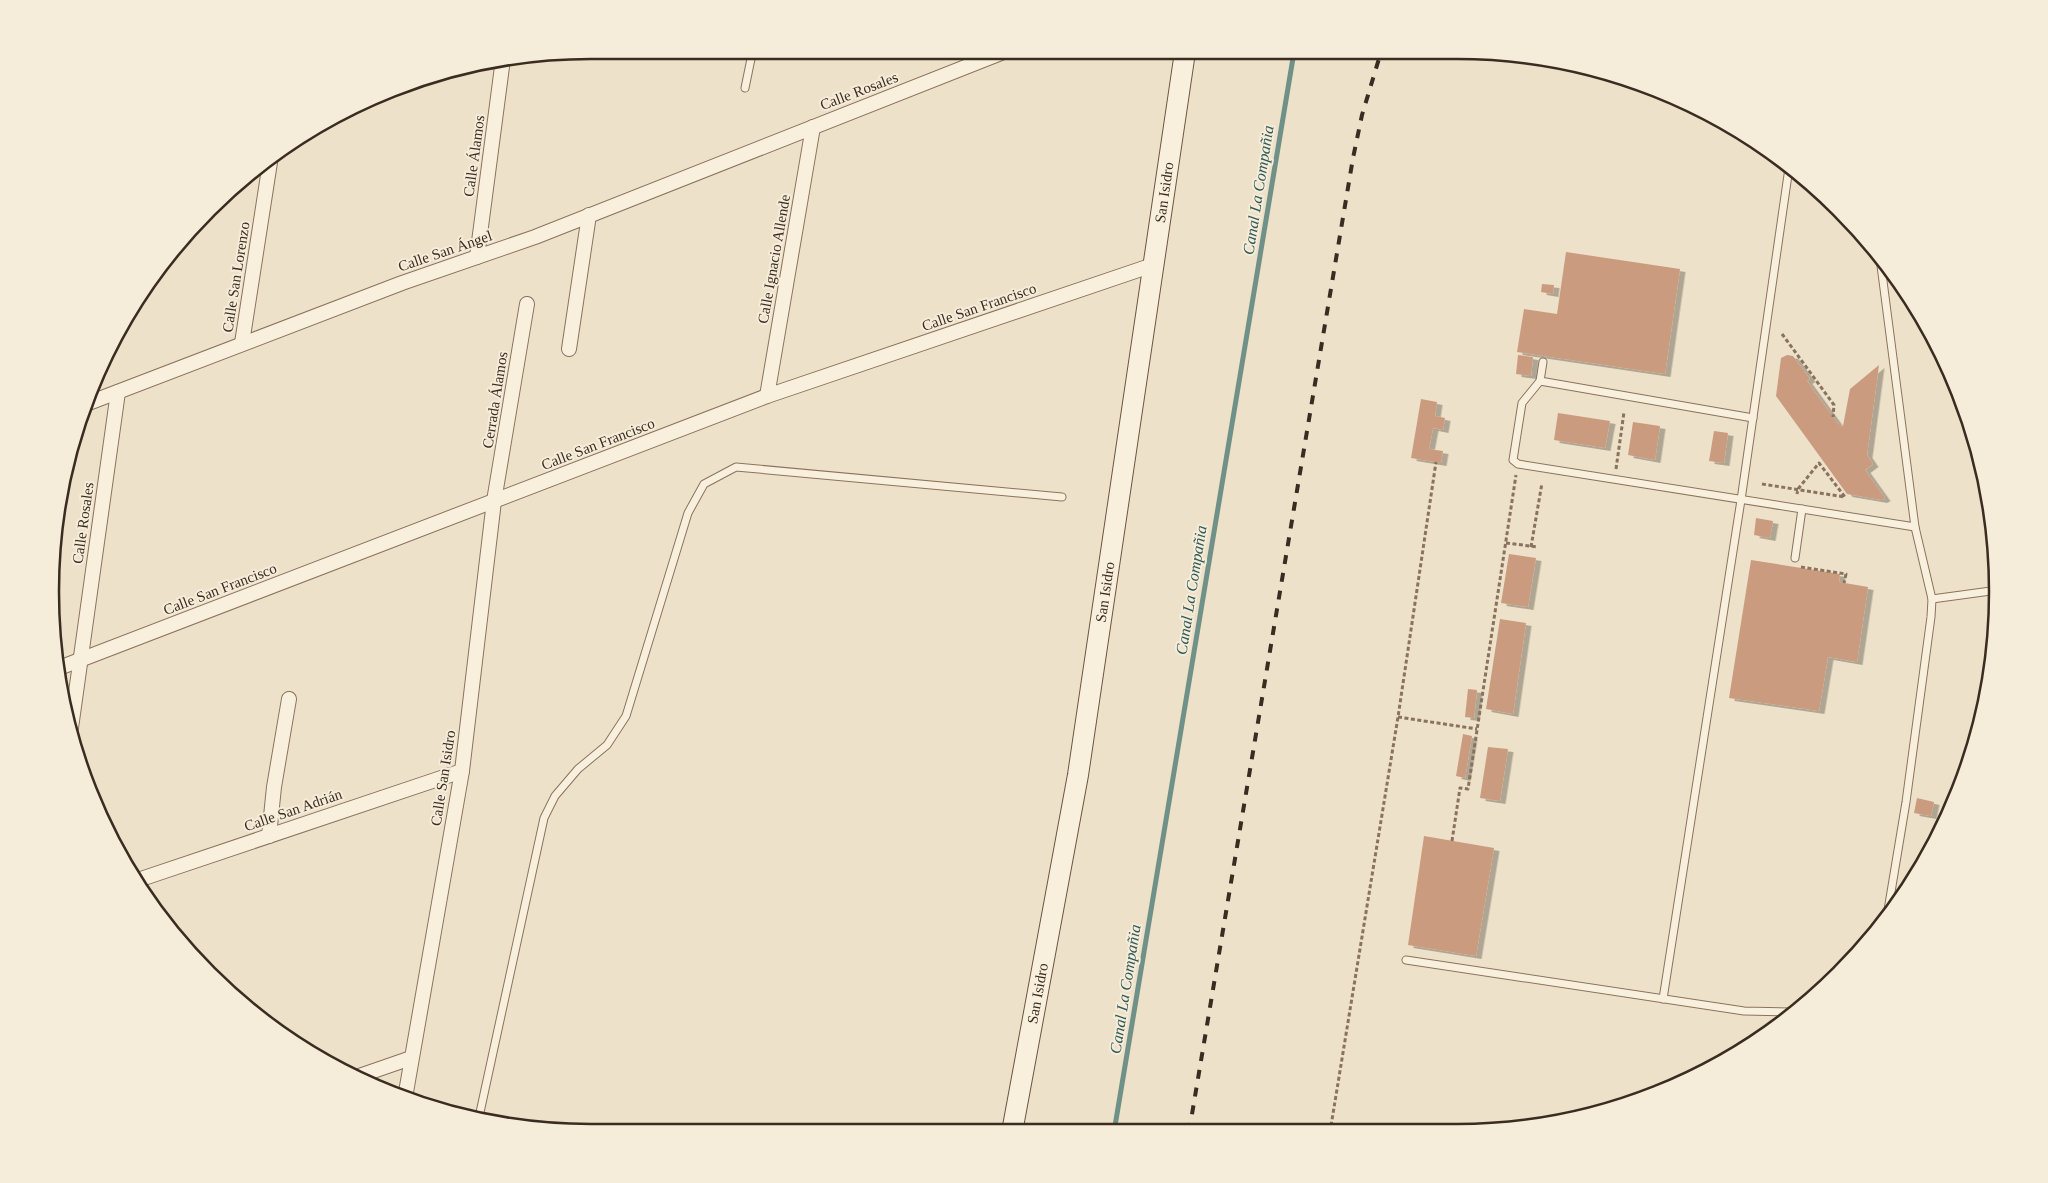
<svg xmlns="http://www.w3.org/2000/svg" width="2048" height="1183" font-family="'Times New Roman',serif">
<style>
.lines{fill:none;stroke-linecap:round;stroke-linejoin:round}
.stream{stroke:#709187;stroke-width:5}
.building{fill:#cb9b80;filter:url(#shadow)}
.service-casing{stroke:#8a735e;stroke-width:9}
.minor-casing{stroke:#8a735e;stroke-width:16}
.secondary-casing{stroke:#6c5441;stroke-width:22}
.path{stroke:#8a735e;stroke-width:3;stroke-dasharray:4 2.5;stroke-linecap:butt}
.service{stroke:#f9efdd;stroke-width:7}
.minor{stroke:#f9efdd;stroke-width:14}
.secondary{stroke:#f9efdd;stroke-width:20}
.rail{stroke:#3b2c21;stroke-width:4;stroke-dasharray:9 9;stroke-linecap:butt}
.labels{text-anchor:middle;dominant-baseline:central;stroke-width:4;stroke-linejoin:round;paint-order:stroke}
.street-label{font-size:15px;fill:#3b2c21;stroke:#f5ecd9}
.water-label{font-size:16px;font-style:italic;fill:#315a56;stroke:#f5ecd9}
.rim{fill:none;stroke:#3b2c21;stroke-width:2.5}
</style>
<defs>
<filter id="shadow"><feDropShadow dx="5.5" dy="3" stdDeviation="0" flood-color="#0004"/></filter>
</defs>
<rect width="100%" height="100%" fill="#eee1c9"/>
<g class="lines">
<path class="stream" d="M 1114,1132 L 1294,52"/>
</g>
<g class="building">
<path d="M 1566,252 L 1680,269 L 1665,374 L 1517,352 L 1524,309 L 1557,314 Z"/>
<path d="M 1542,284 L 1554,285 L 1553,294 L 1541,292 Z"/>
<path d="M 1518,355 L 1533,357 L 1531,376 L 1516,374 Z"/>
<path d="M 1787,355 L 1793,356 L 1810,379 L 1807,381 L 1839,425 L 1843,426 L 1850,389 L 1879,365 L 1867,455 L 1873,464 L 1865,470 L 1885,498 L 1882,500 L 1847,494 L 1776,396 L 1781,358 Z"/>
<path d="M 1421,399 L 1437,402 L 1435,416 L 1445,418 L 1443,430 L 1433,428 L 1429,449 L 1443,451 L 1441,463 L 1411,458 Z"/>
<path d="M 1558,413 L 1610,421 L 1605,448 L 1554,440 Z"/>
<path d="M 1633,422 L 1660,426 L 1655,460 L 1628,455 Z"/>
<path d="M 1714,431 L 1728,433 L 1724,463 L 1709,461 Z"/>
<path d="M 1756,518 L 1773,521 L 1770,538 L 1754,535 Z"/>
<path d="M 1509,554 L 1536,558 L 1528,607 L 1501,603 Z"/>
<path d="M 1751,560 L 1840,574 L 1839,582 L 1868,587 L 1857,662 L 1828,657 L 1819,711 L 1729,698 Z"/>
<path d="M 1500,619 L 1526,623 L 1513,714 L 1486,709 Z"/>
<path d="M 1468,689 L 1477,690 L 1474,718 L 1465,717 Z"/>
<path d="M 1463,734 L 1472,736 L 1465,778 L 1456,776 Z"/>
<path d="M 1488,747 L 1508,749 L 1500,801 L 1480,798 Z"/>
<path d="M 1917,798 L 1934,802 L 1931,816 L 1914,813 Z"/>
<path d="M 1424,836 L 1494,848 L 1476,956 L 1408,945 Z"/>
</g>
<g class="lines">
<g class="service-casing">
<g id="service">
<path d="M 745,88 L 752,54"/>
<path d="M 1540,381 L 1543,362"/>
<path d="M 1753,418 L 1540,381 L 1522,403 L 1513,460 L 1518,464 L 1915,527 L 1880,258"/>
<path d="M 1795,558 L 1802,509"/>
<path d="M 1932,599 L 1998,590"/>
<path d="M 1887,916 L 1906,802 L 1931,617 L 1932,599 L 1915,527"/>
<path d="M 1406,960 L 1744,1011 L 1790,1012"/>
<path d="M 1663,999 L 1741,500 L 1789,168"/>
<path d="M 479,1117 L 544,818 L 555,796 L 578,769 L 607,745 L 626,716 L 688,513 L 704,484 L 736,467 L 1062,497"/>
</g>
</g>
<g class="minor-casing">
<g id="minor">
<path d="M 477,257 L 503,59"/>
<path d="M 242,343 L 271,156"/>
<path d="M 569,349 L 589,215"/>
<path d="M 767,396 L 813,127"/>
<path d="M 86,404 L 402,283 L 535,237 L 1001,53"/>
<path d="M 59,668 L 767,396 L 1153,265"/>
<path d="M 71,728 L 118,392"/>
<path d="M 269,836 L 274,787 L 289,699"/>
<path d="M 135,881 L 462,771"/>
<path d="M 359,1076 L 411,1058"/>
<path d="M 405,1098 L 462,771 L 494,501 L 527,304"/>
</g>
</g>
<g class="secondary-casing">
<g id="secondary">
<path id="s1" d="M 1012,1132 L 1078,775 L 1185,52"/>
</g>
</g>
<g class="path">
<path d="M 1782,334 L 1834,405 L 1833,417"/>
<path d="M 1616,469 L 1624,412"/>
<path d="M 1762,484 L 1845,497 L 1819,463 L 1798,489 L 1797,494"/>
<path d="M 1506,543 L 1538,547"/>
<path d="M 1531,547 L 1542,483"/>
<path d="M 1801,567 L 1846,574 L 1844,583"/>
<path d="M 1398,717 L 1477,729"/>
<path d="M 1452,841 L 1460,788 L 1468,789 L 1516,475"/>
<path d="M 1330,1132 L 1398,717 L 1436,462"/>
</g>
<use href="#service" class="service"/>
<use href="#minor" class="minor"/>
<use href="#secondary" class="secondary"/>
<path class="rail" d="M 1189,1132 L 1353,158 L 1362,115 L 1381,52"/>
</g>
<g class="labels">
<g class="street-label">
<text transform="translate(859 91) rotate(-21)">Calle Rosales</text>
<text transform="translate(474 156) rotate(-82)">Calle Álamos</text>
<text stroke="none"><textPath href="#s1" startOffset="952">San Isidro</textPath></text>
<text transform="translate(445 251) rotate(-19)">Calle San Ángel</text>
<text transform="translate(774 259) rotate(-80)">Calle Ignacio Allende</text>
<text transform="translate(236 277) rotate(-81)">Calle San Lorenzo</text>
<text transform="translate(979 307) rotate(-19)">Calle San Francisco</text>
<text transform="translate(495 400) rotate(-81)">Cerrada Álamos</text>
<text transform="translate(598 444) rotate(-21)">Calle San Francisco</text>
<text transform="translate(83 523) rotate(-82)">Calle Rosales</text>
<text transform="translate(220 589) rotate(-21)">Calle San Francisco</text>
<text stroke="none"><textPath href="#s1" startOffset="548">San Isidro</textPath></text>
<text transform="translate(443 778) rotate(-81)">Calle San Isidro</text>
<text transform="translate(293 810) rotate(-19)">Calle San Adrián</text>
<text stroke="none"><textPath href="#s1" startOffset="141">San Isidro</textPath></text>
</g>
<g class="water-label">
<text transform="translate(1258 190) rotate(-81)">Canal La Compañia</text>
<text transform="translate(1191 590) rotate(-81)">Canal La Compañia</text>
<text transform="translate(1125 989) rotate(-81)">Canal La Compañia</text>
</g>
</g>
<path d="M0 0H2048V1183H0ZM591 59H1457A532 532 0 0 1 1989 591V592A532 532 0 0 1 1457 1124H591A532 532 0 0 1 59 592V591A532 532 0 0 1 591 59Z" fill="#f5ecd9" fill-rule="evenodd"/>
<path class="rim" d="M591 59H1457A532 532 0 0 1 1989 591V592A532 532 0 0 1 1457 1124H591A532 532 0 0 1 59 592V591A532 532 0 0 1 591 59Z"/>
</svg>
